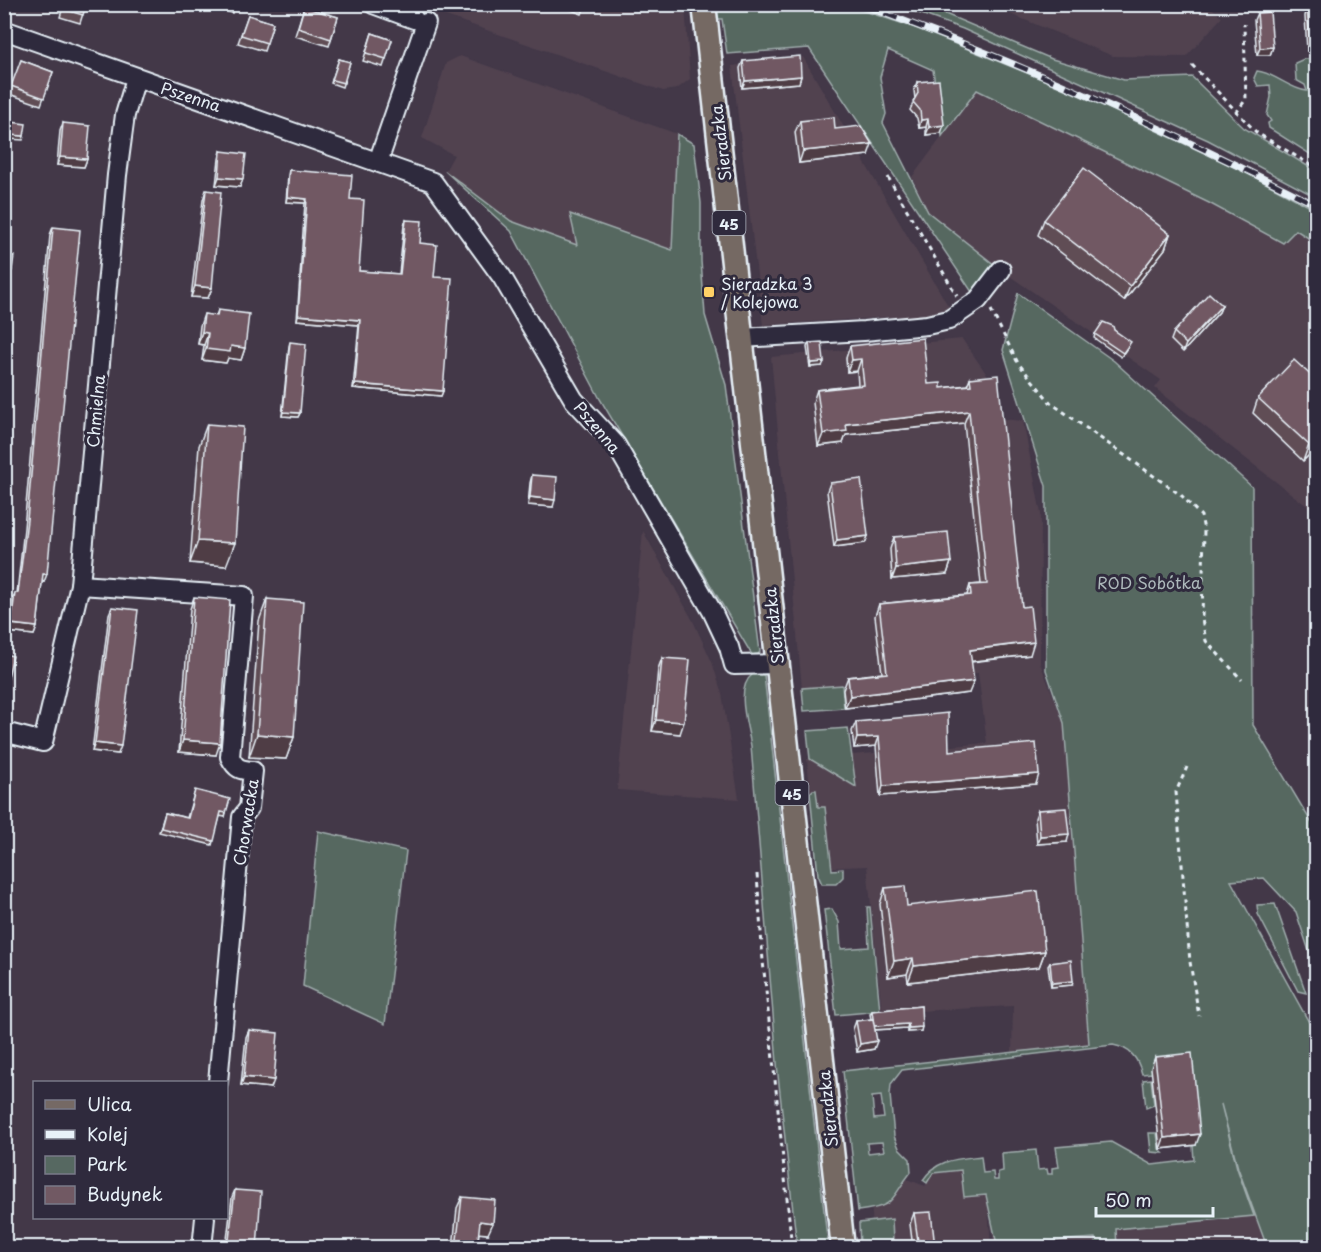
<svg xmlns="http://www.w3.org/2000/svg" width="1321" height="1252" font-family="'Playpen Sans',sans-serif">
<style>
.built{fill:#514250}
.green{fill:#566861;stroke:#9facac;stroke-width:1.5;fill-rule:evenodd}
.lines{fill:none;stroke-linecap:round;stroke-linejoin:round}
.minor-casing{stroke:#e8f1f8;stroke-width:22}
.major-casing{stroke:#e8f1f8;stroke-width:27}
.path{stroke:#e8f1f8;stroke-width:3;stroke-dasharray:4.5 4.5;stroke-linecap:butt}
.minor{stroke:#2f2a3d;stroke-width:18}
.major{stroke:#756964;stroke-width:22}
.rail-casing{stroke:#e8f1f8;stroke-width:7}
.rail{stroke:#2f2a3d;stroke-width:4.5;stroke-dasharray:14;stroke-linecap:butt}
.wall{fill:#614d55;stroke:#e8f1f8;stroke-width:1.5}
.shaded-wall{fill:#4f3e45;stroke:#e8f1f8;stroke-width:1.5}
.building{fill:#715963;stroke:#e8f1f8;stroke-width:1.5}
.poi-dot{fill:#ffd166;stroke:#2f2a3d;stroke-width:2}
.labels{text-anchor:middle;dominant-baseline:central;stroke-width:6;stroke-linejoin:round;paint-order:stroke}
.shield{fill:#2f2a3d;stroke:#b0b5c0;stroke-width:1.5}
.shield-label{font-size:15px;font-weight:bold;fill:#e8f1f8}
.street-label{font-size:16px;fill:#e8f1f8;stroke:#2f2a3d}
.poi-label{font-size:16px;fill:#e8f1f8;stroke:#2f2a3d;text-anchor:start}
.park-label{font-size:16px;fill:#aebabc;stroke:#2f2a3d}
</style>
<rect width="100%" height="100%" fill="#433848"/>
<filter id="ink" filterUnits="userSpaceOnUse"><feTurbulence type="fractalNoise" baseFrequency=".0167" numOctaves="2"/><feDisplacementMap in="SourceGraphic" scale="12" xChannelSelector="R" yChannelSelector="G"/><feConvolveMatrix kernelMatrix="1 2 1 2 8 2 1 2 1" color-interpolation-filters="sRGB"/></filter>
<g filter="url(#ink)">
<g class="built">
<path d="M 421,4 L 685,5 L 690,79 L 677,89 L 663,91 L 420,7 Z"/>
<path d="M 988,5 L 1208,5 L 1222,17 L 1186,57 L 1113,56 Z"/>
<path d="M 460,56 L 677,134 L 672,250 L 571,215 L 577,245 L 511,221 L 445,171 L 454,155 L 422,138 L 446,63 Z"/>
<path d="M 803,57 L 950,309 L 941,314 L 763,325 L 732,66 Z"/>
<path d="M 977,90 L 1209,203 L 1282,243 L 1296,230 L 1316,243 L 1316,513 L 1155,388 L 1161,380 L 1001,270 L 928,212 L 912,177 Z"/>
<path d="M 962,339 L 1000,393 L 1002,419 L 1023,421 L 1041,514 L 1040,663 L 1064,723 L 1089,1045 L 1012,1053 L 1013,1006 L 882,1013 L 867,866 L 818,868 L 807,759 L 987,743 L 978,673 L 802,688 L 771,357 Z"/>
<path d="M 643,531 L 693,621 L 712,662 L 722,694 L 739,799 L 617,790 Z"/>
<path d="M 1238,1168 L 1267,1247 L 995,1247 L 988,1208 L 991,1247 L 874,1247 L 870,1181 L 901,1177 L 925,1186 L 933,1173 L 961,1170 L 964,1197 Z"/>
</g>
<g class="green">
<path d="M 715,5 L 846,5 L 916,28 L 1074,92 L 1247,173 L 1316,210 L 1316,243 L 1296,230 L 1283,243 L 1209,203 L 977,90 L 942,136 L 933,70 L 888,50 L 880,77 L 886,114 L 883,123 L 928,212 L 1001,270 L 978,301 L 809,48 L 727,54 L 722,19 L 717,19 Z"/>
<path d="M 896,5 L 924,5 L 1052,59 L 1124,80 L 1192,77 L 1244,128 L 1316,171 L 1316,197 L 1208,140 L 963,29 Z"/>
<path d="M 1304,59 L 1316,59 L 1316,158 L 1269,128 L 1268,123 L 1271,121 L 1267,115 L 1271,97 L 1270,85 L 1258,86 L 1254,78 L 1257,71 C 1273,72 1289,89 1307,91 L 1305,85 L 1296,80 L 1295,63 Z"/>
<path d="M 677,134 L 694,144 L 701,203 L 701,261 L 705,315 L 726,385 L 760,652 L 758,654 L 752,655 L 600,399 L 511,231 L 445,171 L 511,221 L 577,245 L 570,214 L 672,250 Z"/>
<path d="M 1018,293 L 1114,361 L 1252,487 L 1253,725 L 1316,830 L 1316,972 L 1296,912 L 1264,878 L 1231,881 L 1316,1035 L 1316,1247 L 1267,1247 L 1238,1168 L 1221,1104 L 1237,1168 L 1254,1216 L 1116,1229 L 1117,1247 L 1096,1247 L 1095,1238 L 997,1245 L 986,1195 L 964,1197 L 961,1170 L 933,1173 L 927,1183 L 923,1180 C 937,1159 957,1159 981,1156 L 983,1173 L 993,1172 L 994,1180 L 998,1180 L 998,1172 L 1003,1171 L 1002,1153 L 1036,1150 L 1038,1170 L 1047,1169 L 1048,1174 L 1052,1174 L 1052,1168 L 1059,1167 L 1056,1147 L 1111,1142 L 1152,1165 L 1194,1160 L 1193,1146 L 1196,1145 L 1152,1068 L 1152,1073 L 1142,1074 C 1138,1058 1130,1048 1113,1045 L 902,1070 L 891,1084 L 890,1095 L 894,1136 L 899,1148 L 910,1159 L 911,1172 C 889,1200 898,1206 858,1211 L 843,1071 L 1089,1044 L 1064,723 L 1046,670 L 1046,486 L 1003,350 ZM 881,1096 L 884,1118 L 874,1119 L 872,1097 ZM 882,1142 L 884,1151 L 868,1153 L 867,1143 Z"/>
<path d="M 753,674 L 764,675 L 828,1247 L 797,1247 L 778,1075 L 751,746 C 748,726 734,688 753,674 Z"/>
<path d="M 842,685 L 844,708 L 804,711 L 802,688 Z"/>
<path d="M 848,728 L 856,787 L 810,759 L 807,731 Z"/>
<path d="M 813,790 L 816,790 L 818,807 L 825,807 L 832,870 L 843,869 L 843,877 L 836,884 L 822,884 L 818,875 L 810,793 Z"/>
<path d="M 318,831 L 406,851 L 385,1024 L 303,986 Z"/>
<path d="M 1275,904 L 1306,993 L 1298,991 L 1258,914 L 1257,905 Z"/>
<path d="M 867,907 L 870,907 L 880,1011 L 836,1015 L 824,910 L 832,909 L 839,922 L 841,949 L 869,947 Z"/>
<path d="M 1151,1079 L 1154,1105 L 1146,1108 L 1143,1080 Z"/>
<path d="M 1149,1133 L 1157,1133 L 1159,1149 L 1163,1153 L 1151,1152 Z"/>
<path d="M 892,1219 L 893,1242 L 910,1241 L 911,1247 L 860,1247 L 859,1223 Z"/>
</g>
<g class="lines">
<g class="minor-casing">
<g id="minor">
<path d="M 373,4 L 414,19"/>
<path d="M 4,30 L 433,182 L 502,277 L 574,400 L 616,445 L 712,611 L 729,647 L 734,665 L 777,664"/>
<path d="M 378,162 L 426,23"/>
<path d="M 742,338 L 864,331 L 927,325 L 949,320 L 978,300 L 1001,270"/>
<path d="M 80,585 L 244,596 L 230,757 C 236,769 240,770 253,771 L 249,808 L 242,817 L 218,1082"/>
<path d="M 4,732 L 43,742 L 80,585 L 117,175 L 125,115 L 136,78"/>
<path d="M 202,1248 L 205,1218"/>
</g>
</g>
<g class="major-casing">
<path id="major" d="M 704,4 L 843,1248"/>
</g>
<g class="path">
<path d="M 1192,65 L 1257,133 L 1316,168"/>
<path d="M 1236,113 L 1246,99 L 1244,24"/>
<path d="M 888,177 L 957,296"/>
<path d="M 991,310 L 1018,363 L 1051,403 L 1182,496 L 1201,516 L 1204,530 L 1202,619 L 1206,641 L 1242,680"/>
<path d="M 1187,767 L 1176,792 L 1190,962 L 1199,1016"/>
<path d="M 757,874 L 763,961 L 792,1248"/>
</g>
<use href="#minor" class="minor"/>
<use href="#major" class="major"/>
<g class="rail-casing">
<path id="rail" d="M 858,4 C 1016,60 1167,129 1316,205"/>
</g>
<use href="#rail" class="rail"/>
</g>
<g class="wall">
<path d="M 64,4 L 86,4 L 80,23 L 60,17 Z"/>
<path d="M 206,4 L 235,4 L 232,13 Z"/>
<path d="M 555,4 L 586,4 L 582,14 Z"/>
<path d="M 304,7 L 338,17 L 329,46 L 295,36 Z"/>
<path d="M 1307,8 L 1317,50 L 1307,51 L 1305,16 Z"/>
<path d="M 1257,13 L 1273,47 L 1270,55 L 1257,55 L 1254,20 Z"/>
<path d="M 248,15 L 273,23 L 264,51 L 238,43 Z"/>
<path d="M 372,33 L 392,40 L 383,67 L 363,61 Z"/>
<path d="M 339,59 L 350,62 L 342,87 L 331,83 Z"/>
<path d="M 21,60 L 53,72 L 41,105 L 9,94 Z"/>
<path d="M 743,61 L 801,76 L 799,83 L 742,88 L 740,68 Z"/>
<path d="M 917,82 L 941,133 L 926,135 L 926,127 L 919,128 L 917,118 L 910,110 L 915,99 L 914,90 Z"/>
<path d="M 800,121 L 835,129 L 868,155 L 799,163 L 795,132 Z"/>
<path d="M 63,123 L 87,159 L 84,167 L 57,165 L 60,131 Z"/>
<path d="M 221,151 L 243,179 L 240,187 L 216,185 L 219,159 Z"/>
<path d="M 289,170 L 350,199 L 359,271 L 399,274 L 404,225 L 406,220 L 420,243 L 434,277 L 443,391 L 441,396 L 353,388 L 359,325 L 297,320 L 305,203 L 286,202 L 288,175 Z"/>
<path d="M 206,190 L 212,288 L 208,298 L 191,297 L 203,200 Z"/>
<path d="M 1044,220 L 1170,234 L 1165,249 L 1124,301 L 1038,235 Z"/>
<path d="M 53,227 L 44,582 L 42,582 L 37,627 L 34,635 L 8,632 L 12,600 L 15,593 L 17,593 L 24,528 L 50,235 Z"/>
<path d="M 1222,305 L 1219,312 L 1183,352 L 1171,340 L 1174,332 Z"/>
<path d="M 218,310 L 245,348 L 241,360 L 228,358 L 226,363 L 202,360 L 204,345 L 198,344 L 200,326 L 204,314 L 216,316 Z"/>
<path d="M 1114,330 L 1129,345 L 1121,357 L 1094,338 L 1095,334 Z"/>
<path d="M 290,342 L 300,413 L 298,417 L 282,416 L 289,346 Z"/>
<path d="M 809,343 L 822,366 L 810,367 L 807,347 Z"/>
<path d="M 850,346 L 928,384 L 941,388 L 967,385 L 970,378 L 1022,607 L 1030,655 L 971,662 L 969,693 L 845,708 L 843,690 L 848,677 L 882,673 L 875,616 L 879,604 L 967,595 L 970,585 L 981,584 L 964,423 L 846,435 L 843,443 L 818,446 L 813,402 L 817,390 L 858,385 L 857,371 L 847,372 L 846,358 Z"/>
<path d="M 1317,381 L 1317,447 L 1303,461 L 1253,413 L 1258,398 Z"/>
<path d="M 207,424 L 226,566 L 190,563 L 199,446 Z"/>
<path d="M 532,475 L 553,507 L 528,505 L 530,483 Z"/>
<path d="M 830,483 L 868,536 L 865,543 L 834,547 L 827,491 Z"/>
<path d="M 894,537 L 951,562 L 947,574 L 892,579 L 890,549 Z"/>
<path d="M 194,597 L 216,755 L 179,752 L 190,609 Z"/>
<path d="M 267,599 L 294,737 L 286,759 L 249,757 L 259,621 Z"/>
<path d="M 112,607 L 118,754 L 92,751 L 109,614 Z"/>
<path d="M 662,658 L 680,734 L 652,731 L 658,669 Z"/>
<path d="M 856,722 L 1036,784 L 880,796 L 876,746 L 854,748 L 852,731 Z"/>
<path d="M 194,794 L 226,813 L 225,817 L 220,816 L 212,845 L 159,832 L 165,813 L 187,818 Z"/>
<path d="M 1038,810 L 1067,842 L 1037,844 L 1035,818 Z"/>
<path d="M 885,888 L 907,906 L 1045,951 L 1039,967 L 908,982 L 907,974 L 888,977 L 880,904 Z"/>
<path d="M 1050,963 L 1072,985 L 1051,987 L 1048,966 Z"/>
<path d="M 921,1006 L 921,1031 L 907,1032 L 907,1028 L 875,1030 L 874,1049 L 857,1052 L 853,1029 L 856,1021 L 871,1019 L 870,1014 L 872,1011 Z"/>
<path d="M 249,1030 L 271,1088 L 241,1085 L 246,1037 Z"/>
<path d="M 1155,1057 L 1196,1145 L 1160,1149 L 1151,1068 Z"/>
<path d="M 235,1190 L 257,1248 L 226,1248 L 232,1197 Z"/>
<path d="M 462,1197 L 488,1234 L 479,1233 L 477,1248 L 453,1248 L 457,1208 Z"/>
<path d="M 914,1213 L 935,1247 L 941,1248 L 913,1248 L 910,1224 Z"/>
</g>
<g class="shaded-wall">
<path d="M 1310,43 L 1317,43 L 1317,50 L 1307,51 Z"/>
<path d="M 1273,47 L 1270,55 L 1257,55 L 1260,48 Z"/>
<path d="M 801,76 L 799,83 L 742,88 L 745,81 Z"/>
<path d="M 928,119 L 926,127 L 919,128 L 921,120 Z"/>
<path d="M 944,125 L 941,133 L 926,135 L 929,127 Z"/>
<path d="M 10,135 L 24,136 L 23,140 L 9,139 Z"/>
<path d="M 872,144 L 868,155 L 799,163 L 803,151 Z"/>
<path d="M 60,157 L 87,159 L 84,167 L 57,165 Z"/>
<path d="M 219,177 L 243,179 L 240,187 L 216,185 Z"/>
<path d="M 287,197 L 307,199 L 305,203 L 286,202 Z"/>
<path d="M 1170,234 L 1165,249 L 1124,301 L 1130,286 Z"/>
<path d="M 4,269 L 12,270 L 11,273 L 4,273 Z"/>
<path d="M 195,286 L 212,288 L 208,298 L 191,297 Z"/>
<path d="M 1222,305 L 1219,312 L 1183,352 L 1186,344 Z"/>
<path d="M 298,315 L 360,320 L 359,325 L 297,320 Z"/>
<path d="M 202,332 L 208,333 L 204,345 L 198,344 Z"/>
<path d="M 231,346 L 245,348 L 241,360 L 228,358 L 226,363 L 202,360 L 206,349 Z"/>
<path d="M 861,359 L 857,371 L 847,372 L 852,360 Z"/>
<path d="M 824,362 L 822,366 L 810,367 L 811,363 Z"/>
<path d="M 355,384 L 443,391 L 441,396 L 353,388 Z"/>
<path d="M 969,411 L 964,423 L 846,435 L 843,443 L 818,446 L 823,434 L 846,424 Z"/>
<path d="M 283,412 L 300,413 L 298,417 L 282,416 Z"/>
<path d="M 1317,437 L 1317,447 L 1303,461 L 1309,445 Z"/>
<path d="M 530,497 L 555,500 L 553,507 L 528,505 Z"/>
<path d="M 868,536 L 865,543 L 834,547 L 837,540 Z"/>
<path d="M 198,541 L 235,543 L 226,566 L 190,563 Z"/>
<path d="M 951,562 L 947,574 L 892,579 L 896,568 Z"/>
<path d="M 43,574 L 47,574 L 44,582 L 40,581 Z"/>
<path d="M 11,624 L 37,627 L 34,635 L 8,632 Z"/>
<path d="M 1034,642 L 1030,655 L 965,662 L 970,650 Z"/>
<path d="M 974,681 L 969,693 L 845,708 L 850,696 Z"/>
<path d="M 656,720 L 684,722 L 680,734 L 652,731 Z"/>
<path d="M 257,734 L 294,737 L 286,759 L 249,757 Z"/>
<path d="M 879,737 L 876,746 L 854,748 L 857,738 Z"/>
<path d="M 183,740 L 220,743 L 216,755 L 179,752 Z"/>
<path d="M 95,743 L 121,746 L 118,754 L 92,751 Z"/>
<path d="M 1039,774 L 1036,784 L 880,796 L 883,786 Z"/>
<path d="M 1069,834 L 1067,842 L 1037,844 L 1040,836 Z"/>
<path d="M 1045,951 L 1039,967 L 908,982 L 914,966 Z"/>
<path d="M 913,958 L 907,974 L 888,977 L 894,961 Z"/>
<path d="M 1073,981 L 1072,985 L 1051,987 L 1052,983 Z"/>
<path d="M 908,1024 L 907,1028 L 871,1030 L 873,1026 Z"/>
<path d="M 922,1027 L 921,1031 L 907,1032 L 909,1028 Z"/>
<path d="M 877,1041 L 874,1049 L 857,1052 L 860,1044 Z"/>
<path d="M 244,1077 L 274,1080 L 271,1088 L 241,1085 Z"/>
<path d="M 1200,1134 L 1196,1145 L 1160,1149 L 1164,1138 Z"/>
<path d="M 480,1221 L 493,1223 L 488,1234 L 476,1233 Z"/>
</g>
<g class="building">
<path d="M 65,4 L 86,4 L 83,15 L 63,9 Z"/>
<path d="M 304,7 L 338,17 L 331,39 L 298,28 Z"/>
<path d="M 1307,8 L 1317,8 L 1317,43 L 1310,43 Z"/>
<path d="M 1270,12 L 1273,47 L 1260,48 L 1257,13 Z"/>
<path d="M 248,15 L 273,23 L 267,43 L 241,35 Z"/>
<path d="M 372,33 L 392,40 L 386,59 L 366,53 Z"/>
<path d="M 800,56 L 801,76 L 745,81 L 743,61 Z"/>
<path d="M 339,59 L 350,62 L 344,83 L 332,80 Z"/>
<path d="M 21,60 L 53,72 L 44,98 L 11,86 Z"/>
<path d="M 939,80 L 944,125 L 929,127 L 928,119 L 921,120 L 920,110 L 913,102 L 918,93 L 917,82 Z"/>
<path d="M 834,117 L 835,129 L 861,126 L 872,144 L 803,151 L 800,121 Z"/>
<path d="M 11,122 L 26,124 L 24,136 L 10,135 Z"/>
<path d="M 63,123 L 90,126 L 87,159 L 60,157 Z"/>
<path d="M 221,151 L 246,154 L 243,179 L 219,177 Z"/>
<path d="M 1084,168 L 1170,234 L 1130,286 L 1044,220 Z"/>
<path d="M 289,170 L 352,175 L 350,199 L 364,200 L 359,271 L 400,274 L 406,220 L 422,221 L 420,243 L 437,245 L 434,277 L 452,278 L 443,391 L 355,384 L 360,320 L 298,315 L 307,199 L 287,197 Z"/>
<path d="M 206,190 L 221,192 L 212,288 L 195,286 Z"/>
<path d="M 53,227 L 80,230 L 47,574 L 43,574 L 37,627 L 11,624 L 15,593 L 18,593 L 27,520 Z"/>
<path d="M 4,255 L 14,256 L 12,270 L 4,269 Z"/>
<path d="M 1209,293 L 1222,305 L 1186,344 L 1174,332 Z"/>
<path d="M 218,310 L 249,314 L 245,348 L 231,346 L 230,352 L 206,349 L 208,333 L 202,332 L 204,314 L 217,316 Z"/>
<path d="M 1103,322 L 1113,326 L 1114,330 L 1131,342 L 1123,353 L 1095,334 Z"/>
<path d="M 923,338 L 928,384 L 941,383 L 941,388 L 971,385 L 970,378 L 998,375 L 1022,607 L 1030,606 L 1034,642 L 970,650 L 974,681 L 850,696 L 848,677 L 887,673 L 879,604 L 971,595 L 970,585 L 987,584 L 969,411 L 846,424 L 847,431 L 823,434 L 817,390 L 864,385 L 861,359 L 852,360 L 850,346 Z"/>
<path d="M 290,342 L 306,344 L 300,413 L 283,412 Z"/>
<path d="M 822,342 L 824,362 L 811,363 L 809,343 Z"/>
<path d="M 1294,360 L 1317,381 L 1317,437 L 1309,445 L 1258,398 Z"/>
<path d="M 207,424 L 243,427 L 235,543 L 198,541 Z"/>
<path d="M 532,475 L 557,477 L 555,500 L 530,497 Z"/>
<path d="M 861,479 L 868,536 L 837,540 L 830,483 Z"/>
<path d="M 948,532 L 951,562 L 896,568 L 894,537 Z"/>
<path d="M 194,597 L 230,600 L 220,743 L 183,740 Z"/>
<path d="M 267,599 L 303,602 L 294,737 L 257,734 Z"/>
<path d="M 112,607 L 138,610 L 121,746 L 95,743 Z"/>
<path d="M 4,654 L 13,656 L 7,681 L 4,681 Z"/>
<path d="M 662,658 L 690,660 L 684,722 L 656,720 Z"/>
<path d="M 948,713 L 949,751 L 1036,743 L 1039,774 L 883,786 L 879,737 L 857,738 L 856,722 Z"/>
<path d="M 195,790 L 230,799 L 226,813 L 221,812 L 214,841 L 161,828 L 165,813 L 188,818 Z"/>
<path d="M 1066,808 L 1069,834 L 1040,836 L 1038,810 Z"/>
<path d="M 905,886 L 907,906 L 1038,891 L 1045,951 L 914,966 L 913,958 L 894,961 L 885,888 Z"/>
<path d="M 1071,960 L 1073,981 L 1052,983 L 1050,963 Z"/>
<path d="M 921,1006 L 922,1027 L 909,1028 L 908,1024 L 874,1026 L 872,1011 Z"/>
<path d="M 873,1019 L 877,1041 L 860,1044 L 856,1021 Z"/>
<path d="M 249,1030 L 278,1033 L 274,1080 L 244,1077 Z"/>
<path d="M 1192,1053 L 1200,1134 L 1164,1138 L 1155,1057 Z"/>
<path d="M 235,1190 L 261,1192 L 257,1248 L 228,1248 Z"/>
<path d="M 462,1197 L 495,1200 L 493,1223 L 480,1221 L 477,1248 L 456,1248 Z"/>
<path d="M 931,1212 L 935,1247 L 941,1246 L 941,1248 L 919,1248 L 914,1213 Z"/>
<path d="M 354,1244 L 368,1246 L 368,1248 L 353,1248 Z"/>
</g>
</g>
<rect class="poi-dot" x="703" y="286" width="12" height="12" rx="3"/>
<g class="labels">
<g class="shield">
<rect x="712.5" y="211" width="33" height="24" rx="4.5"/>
<rect x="775.5" y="781" width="33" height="24" rx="4.5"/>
</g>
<g class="shield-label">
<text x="729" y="223">45</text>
<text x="792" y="793">45</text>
</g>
<g class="street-label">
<text transform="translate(191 96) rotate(18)">Pszenna</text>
<text transform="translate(720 143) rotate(-97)">Sieradzka</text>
<text transform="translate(95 411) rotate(-85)">Chmielna</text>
<text transform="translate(598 427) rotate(50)">Pszenna</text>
<text transform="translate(773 626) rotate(-96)">Sieradzka</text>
<text transform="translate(245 822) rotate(-81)">Chorwacka</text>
<text transform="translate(827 1109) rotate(-96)">Sieradzka</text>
</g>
<g class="poi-label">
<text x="721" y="283">Sieradzka 3<tspan x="721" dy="18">/ Kolejowa</tspan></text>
</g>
<g class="park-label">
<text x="1149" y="582">ROD Sobótka</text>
</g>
</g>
<rect width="1321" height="1252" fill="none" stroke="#2f2a3d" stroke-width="24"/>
<rect x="12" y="12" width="1297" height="1228" fill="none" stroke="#e8f1f8" stroke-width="2" filter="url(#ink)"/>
<rect x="33" y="1081" width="195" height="138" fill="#2f2a3d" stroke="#797a88" stroke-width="1.5"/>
<rect x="45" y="1100" width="30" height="9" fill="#756964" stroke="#797a88" stroke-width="1.5"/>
<text x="87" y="1111" font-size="18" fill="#e8f1f8">Ulica</text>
<rect x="45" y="1130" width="30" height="9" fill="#e8f1f8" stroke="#797a88" stroke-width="1.5"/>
<text x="87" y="1141" font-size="18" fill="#e8f1f8">Kolej</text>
<rect x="45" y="1156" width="30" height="18" fill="#566861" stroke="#797a88" stroke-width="1.5"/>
<text x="87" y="1171" font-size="18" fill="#e8f1f8">Park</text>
<rect x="45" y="1186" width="30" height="18" fill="#715963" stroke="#797a88" stroke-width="1.5"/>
<text x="87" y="1201" font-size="18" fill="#e8f1f8">Budynek</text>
<path d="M1096 1207v9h117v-9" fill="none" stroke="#e8f1f8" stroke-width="3"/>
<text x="1105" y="1207" font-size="18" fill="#e8f1f8" stroke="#2f2a3d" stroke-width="4.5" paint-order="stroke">50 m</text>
</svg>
